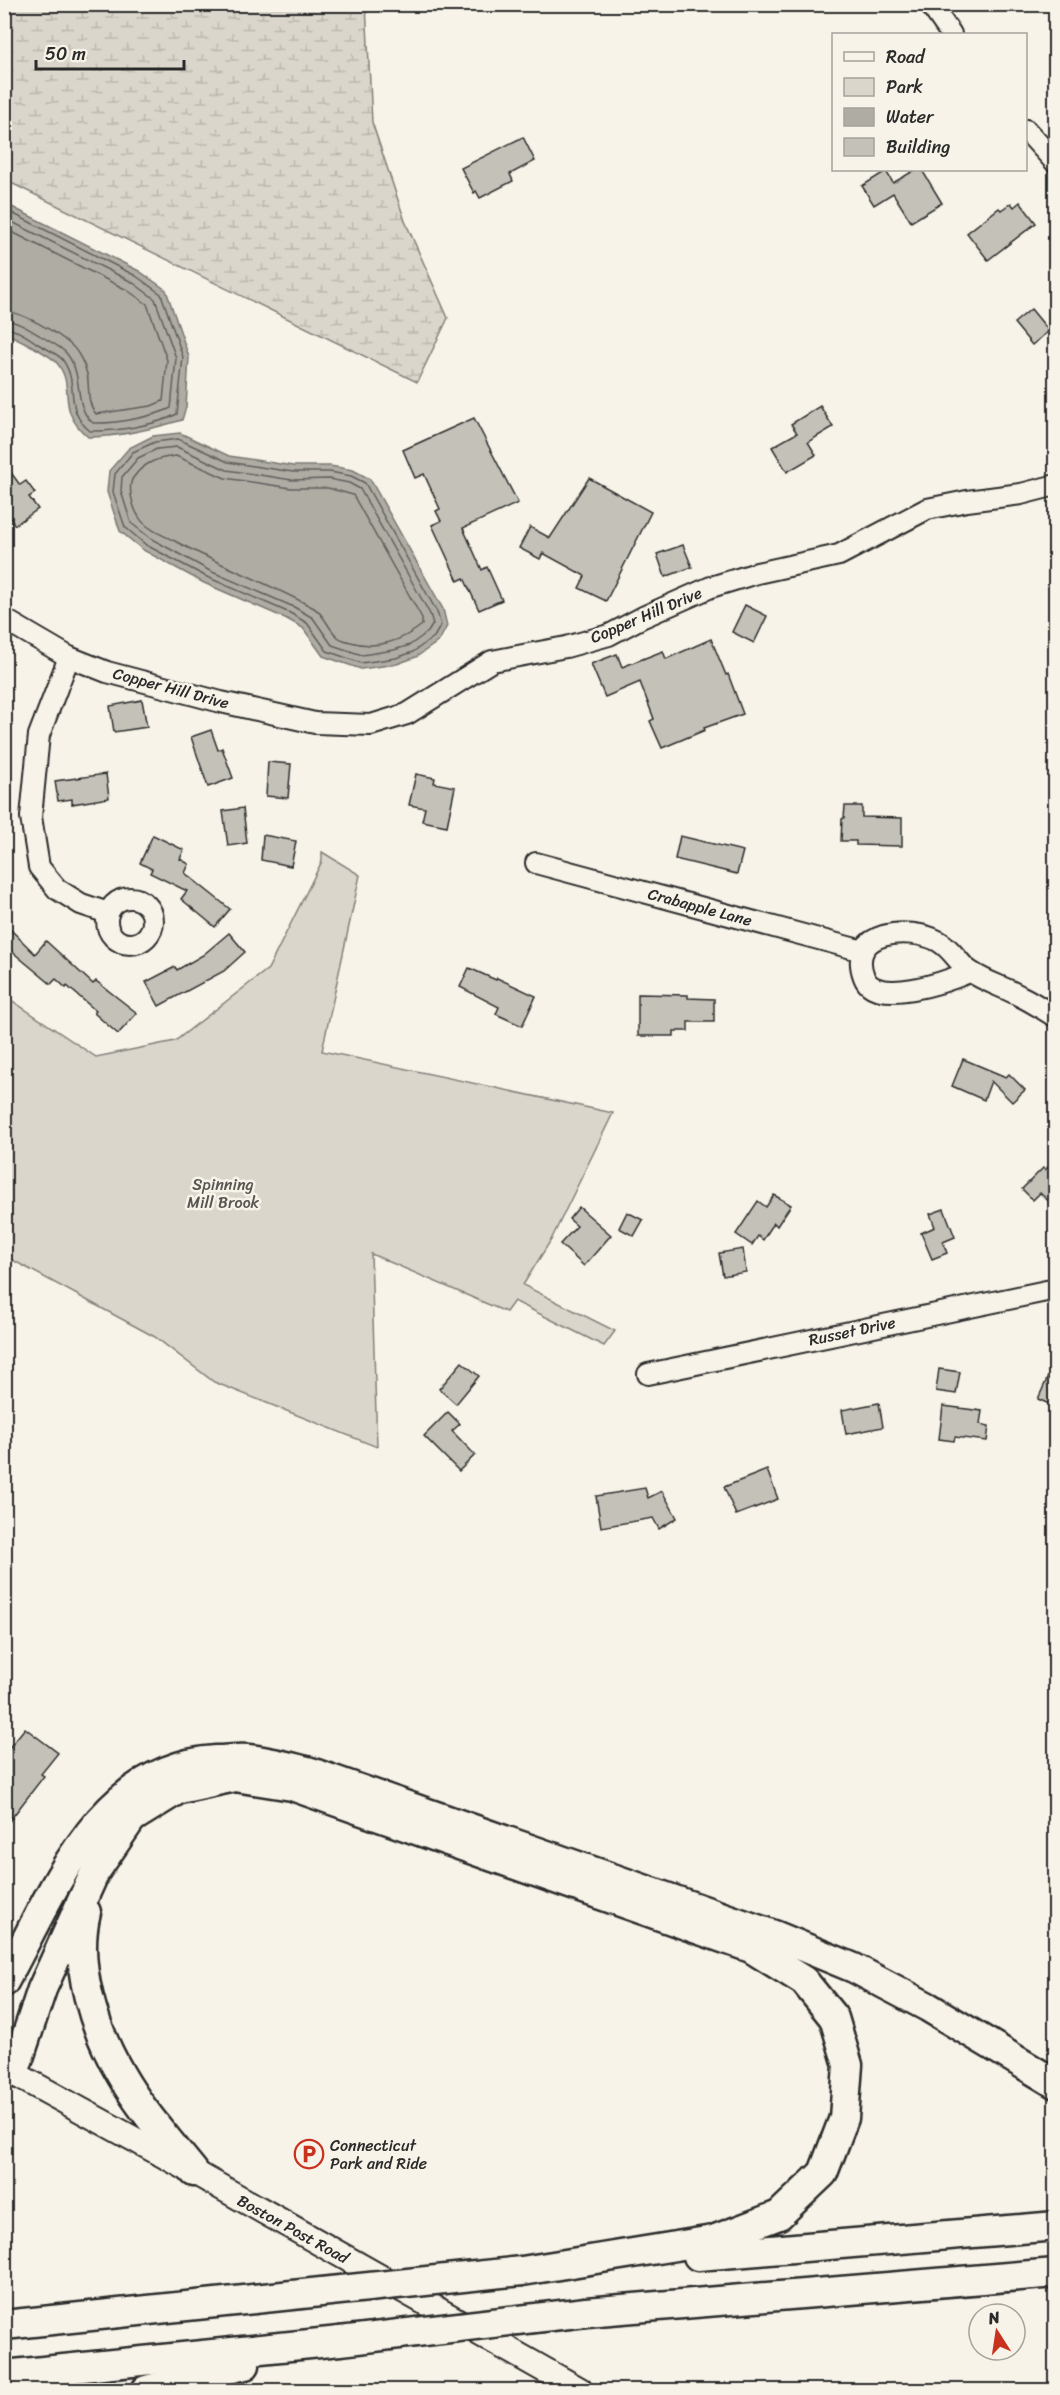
<svg xmlns="http://www.w3.org/2000/svg" width="1060" height="2395" font-family="Sriracha,sans-serif">
<style>
.wetland{fill:url(#wetland-marsh);stroke:#82807c;stroke-width:1.5}
.green{fill:#dad6cc;stroke:#82807c;stroke-width:1.5}
.water{fill:#afaca4;stroke:#7a7874;stroke-width:1.5}
.lines{fill:none;stroke-linecap:round;stroke-linejoin:round}
.shore{stroke:#605f5b;stroke-width:1.5}
.building{fill:#c4c1b9;stroke:#2b2b2b;stroke-width:1.5}
.minor-casing{stroke:#2b2b2b;stroke-width:24}
.major-casing{stroke:#2b2b2b;stroke-width:28}
.highway-casing{stroke:#2b2b2b;stroke-width:33}
.minor{stroke:#f7f3e8;stroke-width:20}
.major{stroke:#f7f3e8;stroke-width:24}
.highway{stroke:#f7f3e8;stroke-width:28}
.highway-bridge-casing{stroke:#2b2b2b;stroke-width:33;stroke-linecap:butt}
.highway-bridge{stroke:#f7f3e8;stroke-width:28}
.labels{text-anchor:middle;dominant-baseline:central;stroke-width:5;stroke-linejoin:round;paint-order:stroke}
.street-label{font-size:16px;fill:#2b2b2b;stroke:#f7f3e8}
.park-label{font-size:16px;fill:#575653;stroke:#f7f3e8}
.poi-label{font-size:16px;fill:#2b2b2b;stroke:#f7f3e8;text-anchor:start}
</style>
<defs>
<pattern id="wetland-marsh" width="20" height="14" patternUnits="userSpaceOnUse" patternTransform="scale(1.5)"><rect width="20" height="14" fill="#dad6cc"/><path d="M1 5h8M5 5V1M11 12h8M15 12V8" fill="none" stroke="#bbb8af"/></pattern>
</defs>
<rect width="100%" height="100%" fill="#f7f3e8"/>
<filter id="ink" filterUnits="userSpaceOnUse"><feTurbulence type="fractalNoise" baseFrequency=".0167" numOctaves="2"/><feDisplacementMap in="SourceGraphic" scale="12" xChannelSelector="R" yChannelSelector="G"/><feConvolveMatrix kernelMatrix="1 2 1 2 8 2 1 2 1" color-interpolation-filters="sRGB"/></filter>
<g filter="url(#ink)">
<path class="wetland" d="M 4,5 L 366,5 L 372,122 L 405,221 L 448,318 L 417,382 L 5,180 Z"/>
<path class="green" d="M 322,852 L 360,875 L 322,1051 L 613,1113 L 551,1240 L 523,1285 L 615,1331 L 604,1346 L 514,1301 L 506,1312 L 371,1254 L 377,1447 L 214,1382 L 155,1337 L 5,1256 L 5,996 L 96,1057 L 175,1041 L 268,969 L 322,861 Z"/>
<g class="water">
<path d="M 4,203 L 139,271 L 166,290 L 189,357 L 186,407 L 182,420 C 152,429 120,437 88,437 C 54,408 77,388 57,363 C 49,354 17,338 5,333 Z"/>
<path d="M 180,433 L 229,456 L 293,466 L 330,466 L 353,470 L 370,479 L 443,609 L 447,626 L 439,641 L 416,657 L 397,664 L 361,669 L 323,656 L 303,628 L 287,619 L 204,583 L 143,550 L 120,531 L 107,492 L 109,471 L 129,448 L 153,436 Z"/>
</g>
<g class="lines">
<g class="shore">
<path d="M 4,209 L 136,276 L 161,294 L 183,357 L 177,414 C 157,425 114,432 90,431 C 62,408 81,384 62,359 C 56,353 45,348 38,344 C 28,337 17,329 4,328"/>
<path d="M 4,218 L 132,282 L 155,299 L 176,358 L 171,408 C 153,417 113,424 93,423 C 72,406 85,377 67,354 C 61,346 48,341 39,335 C 29,329 17,321 4,320"/>
<path d="M 4,228 L 127,290 L 147,304 L 167,360 L 163,401 L 151,406 L 96,414 C 86,402 90,388 87,374 C 85,365 78,351 71,345 C 58,333 22,312 4,311"/>
<path d="M 178,439 L 228,462 L 293,472 L 330,472 L 351,476 L 365,483 L 437,612 L 441,625 L 434,637 L 413,652 L 396,658 L 361,663 L 327,651 L 307,623 L 290,613 L 207,577 L 146,545 L 125,527 L 113,492 L 115,474 L 133,452 L 155,442 Z"/>
<path d="M 177,447 L 227,470 L 292,480 L 329,479 L 349,483 L 360,489 L 430,614 L 433,624 L 428,632 L 410,645 L 394,650 L 362,655 L 332,645 L 313,618 L 294,607 L 210,571 L 150,538 L 131,523 L 121,491 L 122,477 L 138,458 L 157,449 Z"/>
<path d="M 176,456 L 225,478 L 291,488 L 328,488 L 353,495 L 422,618 L 422,625 C 402,641 376,650 351,642 C 347,641 341,640 338,637 C 328,629 325,615 314,608 C 268,583 219,565 173,540 C 162,535 145,528 139,517 C 133,508 127,487 133,478 C 144,462 158,458 176,456 Z"/>
</g>
</g>
<g class="building">
<path d="M 523,137 L 535,161 L 510,174 L 513,181 L 480,198 L 476,191 L 474,193 L 461,168 Z"/>
<path d="M 915,170 L 922,170 L 942,203 L 911,222 L 893,193 L 874,205 L 862,186 L 886,171 L 893,183 Z"/>
<path d="M 1020,202 L 1036,223 L 988,260 L 967,233 L 999,208 L 1001,210 L 1011,203 L 1014,207 Z"/>
<path d="M 1031,309 L 1049,331 L 1032,345 L 1014,323 Z"/>
<path d="M 820,406 L 833,427 L 808,442 L 816,455 L 787,472 L 772,447 L 797,433 L 791,424 Z"/>
<path d="M 474,418 L 518,503 L 463,528 L 482,570 L 487,567 L 502,600 L 479,610 L 464,578 L 458,581 L 432,525 L 441,521 L 436,511 L 440,509 L 424,474 L 415,478 L 403,450 Z"/>
<path d="M 4,463 L 20,485 L 26,481 L 35,493 L 29,497 L 38,509 L 15,525 L 4,511 Z"/>
<path d="M 589,478 L 651,512 L 606,601 L 579,588 L 585,576 L 543,553 L 540,559 L 519,548 L 530,527 L 550,538 Z"/>
<path d="M 683,545 L 692,567 L 665,577 L 657,554 Z"/>
<path d="M 745,605 L 767,616 L 754,643 L 732,632 Z"/>
<path d="M 711,639 L 726,675 L 728,674 L 743,714 L 704,728 L 705,730 L 662,748 L 650,721 L 654,719 L 640,682 L 605,697 L 591,664 L 617,654 L 622,667 L 663,651 L 666,659 Z"/>
<path d="M 142,700 L 147,727 L 114,732 L 110,706 Z"/>
<path d="M 211,730 L 218,750 L 222,748 L 233,778 L 208,787 L 191,737 Z"/>
<path d="M 268,762 L 291,764 L 288,798 L 266,796 Z"/>
<path d="M 106,774 L 109,798 L 72,804 L 72,799 L 58,801 L 55,781 Z"/>
<path d="M 416,774 L 435,778 L 434,783 L 455,787 L 447,826 L 422,821 L 425,808 L 409,805 Z"/>
<path d="M 845,806 L 862,806 L 862,817 L 902,818 L 902,846 L 856,845 L 856,841 L 841,841 L 842,819 L 844,818 Z"/>
<path d="M 243,808 L 247,843 L 228,846 L 223,811 Z"/>
<path d="M 153,835 L 184,850 L 180,859 L 189,864 L 185,873 L 230,909 L 215,927 L 181,899 L 187,891 L 150,873 L 152,869 L 140,863 Z"/>
<path d="M 263,835 L 296,841 L 291,866 L 261,860 Z"/>
<path d="M 680,836 L 743,851 L 737,874 L 675,859 Z"/>
<path d="M 4,923 L 35,954 L 46,941 L 93,984 L 96,981 L 137,1013 L 118,1034 L 94,1013 L 96,1011 L 67,986 L 66,988 L 56,979 L 51,984 L 4,945 Z"/>
<path d="M 229,933 L 245,952 L 224,971 L 159,1006 L 146,982 L 175,967 L 177,970 L 203,955 Z"/>
<path d="M 469,968 L 496,980 L 497,978 L 536,996 L 522,1026 L 496,1014 L 499,1007 L 460,987 Z"/>
<path d="M 638,994 L 688,995 L 688,998 L 714,999 L 714,1022 L 688,1022 L 688,1031 L 674,1031 L 674,1036 L 638,1036 Z"/>
<path d="M 963,1059 L 1006,1077 L 1009,1074 L 1025,1090 L 1012,1102 L 991,1081 L 984,1100 L 952,1086 Z"/>
<path d="M 1056,1159 L 1056,1208 L 1040,1193 L 1033,1200 L 1022,1189 L 1043,1168 L 1045,1170 Z"/>
<path d="M 774,1195 L 791,1205 L 777,1226 L 774,1223 L 763,1240 L 758,1236 L 752,1245 L 736,1234 L 758,1201 L 766,1207 Z"/>
<path d="M 579,1207 L 611,1235 L 584,1266 L 560,1244 L 577,1226 L 569,1219 Z"/>
<path d="M 944,1209 L 955,1237 L 943,1242 L 947,1253 L 932,1259 L 921,1233 L 935,1227 L 930,1214 Z"/>
<path d="M 627,1212 L 643,1220 L 634,1236 L 619,1228 Z"/>
<path d="M 743,1249 L 746,1272 L 723,1276 L 719,1253 Z"/>
<path d="M 1056,1359 L 1056,1407 L 1038,1399 Z"/>
<path d="M 462,1362 L 479,1376 L 456,1404 L 439,1389 Z"/>
<path d="M 939,1369 L 960,1372 L 956,1394 L 936,1391 Z"/>
<path d="M 879,1403 L 883,1427 L 846,1434 L 842,1410 Z"/>
<path d="M 943,1406 L 982,1411 L 980,1424 L 989,1426 L 987,1441 L 955,1437 L 954,1441 L 939,1439 Z"/>
<path d="M 448,1412 L 460,1424 L 452,1431 L 475,1455 L 459,1471 L 424,1436 Z"/>
<path d="M 767,1470 L 778,1499 L 736,1515 L 724,1487 Z"/>
<path d="M 645,1488 L 648,1498 L 662,1491 L 677,1518 L 659,1529 L 653,1518 L 601,1527 L 596,1496 Z"/>
<path d="M 25,1728 L 58,1753 L 41,1774 L 44,1776 L 4,1828 L 4,1754 Z"/>
</g>
<g class="lines">
<g class="minor-casing">
<g id="minor">
<path d="M 930,4 L 951,34"/>
<path d="M 1026,130 L 1056,163"/>
<path d="M 4,619 L 69,657 L 107,672 L 221,702 L 315,723 L 371,725 L 407,714 L 492,661 L 566,647 L 609,635 L 643,617 L 711,587 L 757,573 L 839,555 L 927,509 L 967,501 L 1021,494 L 1056,485"/>
<path d="M 69,657 L 39,735 L 31,817 L 39,867 L 57,889 L 81,904 L 108,913"/>
<path d="M 536,863 L 863,951"/>
<circle cx="130" cy="921" r="23"/>
<path d="M 969,972 C 948,981 875,1007 864,977 C 846,930 910,926 938,941 C 952,948 960,966 971,972 C 986,982 1004,987 1020,996 C 1033,1002 1044,1010 1056,1017"/>
<path d="M 648,1374 L 1056,1289"/>
</g>
</g>
<g class="major-casing">
<path id="major" d="M 4,2068 L 194,2172 L 580,2390"/>
</g>
<g class="highway-casing">
<g id="highway">
<path d="M 86,1912 C 73,1965 94,2029 121,2075 C 141,2110 169,2141 194,2172"/>
<path d="M 4,1982 C 54,1892 97,1767 216,1760 C 226,1760 238,1758 248,1759 C 269,1761 290,1767 311,1772 L 774,1935 L 854,1968 L 928,2007 L 1056,2084"/>
<path d="M 14,2073 L 42,1989 L 95,1872 L 132,1818 L 179,1789 L 235,1777 L 292,1786 L 751,1948 L 804,1981 L 834,2018 L 848,2065 L 844,2118 L 823,2173 L 779,2215 L 713,2240 L 522,2271"/>
<path d="M 698,2256 L 1056,2226"/>
<path d="M 586,2312 L 1056,2273"/>
<path d="M 4,2325 L 254,2299"/>
<path d="M 4,2375 L 340,2341"/>
<path d="M 146,2390 L 245,2365"/>
</g>
</g>
<use href="#minor" class="minor"/>
<use href="#major" class="major"/>
<use href="#highway" class="highway"/>
<g class="highway-bridge-casing">
<g id="highway-bridge">
<path d="M 254,2299 L 522,2271"/>
<path d="M 340,2341 L 586,2312"/>
</g>
</g>
<use href="#highway-bridge" class="highway-bridge"/>
</g>
</g>
<defs>
<g id="parking-ring" transform="scale(1.5)"><circle r="9.5" fill="#f7f3e8" stroke="#c8321e" stroke-width="1.5"/><path d="M-3.5-5.5H1a3.5 3.5 0 0 1 0 7H-1V5.5H-3.5ZM-1-3.4V-.6H.8a1.4 1.4 0 0 0 0-2.8Z" fill="#c8321e"/></g>
</defs>
<g fill-rule="evenodd">
<use href="#parking-ring" x="309" y="2154"/>
</g>
<g class="labels">
<g class="street-label">
<text transform="translate(646 615) rotate(-23)">Copper Hill Drive</text>
<text transform="translate(171 688) rotate(15)">Copper Hill Drive</text>
<text transform="translate(700 907) rotate(15)">Crabapple Lane</text>
<text transform="translate(852 1331) rotate(-12)">Russet Drive</text>
<text transform="translate(293 2229) rotate(29)">Boston Post Road</text>
</g>
<g class="park-label">
<text x="223" y="1184">Spinning<tspan x="223" dy="18">Mill Brook</tspan></text>
</g>
<g class="poi-label">
<text x="330" y="2145">Connecticut<tspan x="330" dy="18">Park and Ride</tspan></text>
</g>
</g>
<rect width="1060" height="2395" fill="none" stroke="#f7f3e8" stroke-width="24"/>
<rect x="12" y="12" width="1036" height="2371" fill="none" stroke="#2b2b2b" stroke-width="2" filter="url(#ink)"/>
<rect x="832" y="33" width="195" height="138" fill="#f7f3e8" stroke="#a5a39c" stroke-width="1.5"/>
<rect x="844" y="52" width="30" height="9" fill="#f7f3e8" stroke="#a5a39c" stroke-width="1.5"/>
<text x="886" y="63" font-size="18" fill="#2b2b2b">Road</text>
<rect x="844" y="78" width="30" height="18" fill="#dad6cc" stroke="#a5a39c" stroke-width="1.5"/>
<text x="886" y="93" font-size="18" fill="#2b2b2b">Park</text>
<rect x="844" y="108" width="30" height="18" fill="#afaca4" stroke="#a5a39c" stroke-width="1.5"/>
<text x="886" y="123" font-size="18" fill="#2b2b2b">Water</text>
<rect x="844" y="138" width="30" height="18" fill="#c4c1b9" stroke="#a5a39c" stroke-width="1.5"/>
<text x="886" y="153" font-size="18" fill="#2b2b2b">Building</text>
<g transform="translate(997 2332) rotate(348)"><circle r="28" fill="#f7f3e8" stroke="#a5a39c" stroke-width="1.5"/>
<path d="M0-4.5L10 22L0 15L-10 22Z" fill="#c8321e"/>
<text y="-9" font-size="16" font-weight="bold" text-anchor="middle" fill="#2b2b2b">N</text>
</g>
<path d="M36 60v9h148v-9" fill="none" stroke="#2b2b2b" stroke-width="3"/>
<text x="45" y="60" font-size="18" fill="#2b2b2b" stroke="#f7f3e8" stroke-width="4.5" paint-order="stroke">50 m</text>
</svg>
